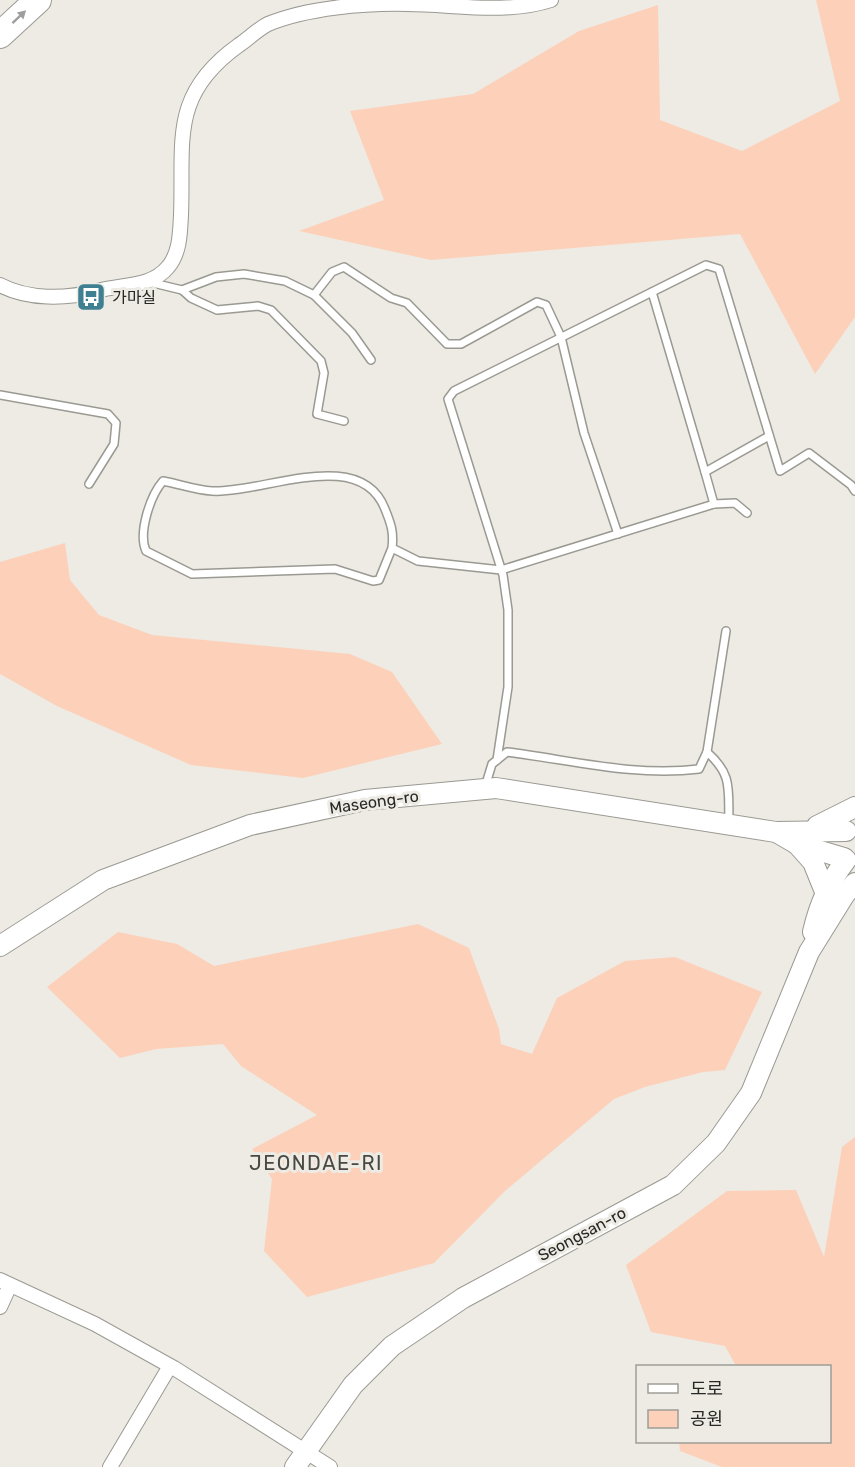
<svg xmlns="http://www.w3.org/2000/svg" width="855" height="1467" font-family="Rubik,'Noto Sans KR',sans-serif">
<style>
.green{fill:#fdd0b9}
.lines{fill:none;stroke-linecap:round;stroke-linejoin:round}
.lane-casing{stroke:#9a9992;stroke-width:10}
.street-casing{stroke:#9a9992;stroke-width:16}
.secondary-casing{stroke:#9a9992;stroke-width:22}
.highway-casing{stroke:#9a9992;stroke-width:28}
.lane{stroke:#fff;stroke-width:7}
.street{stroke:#fff;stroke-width:14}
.secondary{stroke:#fff;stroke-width:20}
.highway{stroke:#fff;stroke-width:26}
.oneway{fill:#9e9e9c}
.labels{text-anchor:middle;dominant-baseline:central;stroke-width:6;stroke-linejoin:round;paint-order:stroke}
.poi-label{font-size:16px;fill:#272724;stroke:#edebe4;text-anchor:start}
.street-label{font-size:16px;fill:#272724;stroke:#edebe4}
.quarter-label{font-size:20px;letter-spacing:1.5px;fill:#494842;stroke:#edebe4}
</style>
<rect width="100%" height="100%" fill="#edebe4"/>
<g class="green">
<path d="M 816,0 L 855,0 L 855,317 L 815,374 L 740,234 L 431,260 L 299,231 L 384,200 L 350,111 L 473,94 L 579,31 L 658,5 L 660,120 L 742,151 L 840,101 Z"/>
<path d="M 65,543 L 70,580 L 99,615 L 152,635 L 350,654 L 392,672 L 442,744 L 303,778 L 191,765 L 57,706 L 0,674 L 0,562 Z"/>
<path d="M 418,924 L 469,948 L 499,1029 L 501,1044 L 532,1054 L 557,998 L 625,961 L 675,957 L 762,992 L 725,1070 L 703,1072 L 645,1087 L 614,1099 L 505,1191 L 434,1263 L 307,1297 L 264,1251 L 272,1179 L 252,1149 L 317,1115 L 241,1066 L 223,1044 L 156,1049 L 120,1058 L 47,987 L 118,932 L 177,944 L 214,966 Z"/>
<path d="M 855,1137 L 855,1467 L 722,1467 L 680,1451 L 679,1442 L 830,1442 L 830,1366 L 736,1366 L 725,1346 L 651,1332 L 626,1265 L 727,1191 L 796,1190 L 824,1257 L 842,1147 Z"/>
</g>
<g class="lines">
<g class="lane-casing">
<g id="lane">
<path d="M 149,282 L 182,290 L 216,277 L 244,274 L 285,281 L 314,295 L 332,272 L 344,267 L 391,298 L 407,303 L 447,344 L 461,344 L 537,302 L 546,305 L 561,337 L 584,433 L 618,534"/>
<path d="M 182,290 L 191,298 L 217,310 L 258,306 L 271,310 L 321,361 L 324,373 L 317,414 L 344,421"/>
<path d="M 652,292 L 705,472"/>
<path d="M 314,295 L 352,333 L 371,360"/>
<path d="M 0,395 L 108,414 L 116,423 L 114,444 L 89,484"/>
<path d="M 714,504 L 735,503 L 747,513"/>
<path d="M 392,548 L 379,580 L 373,581 L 335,569 L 192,574 L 146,551 C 138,533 150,496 163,481 C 179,484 196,490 212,491 C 262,494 360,445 385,509 C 391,524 394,532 392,548 L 418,561 L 501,570 L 714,504 L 705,472 L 769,436"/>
<path d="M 726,631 L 707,752 C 733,775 728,789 729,822"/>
<path d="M 497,760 L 508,687 L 508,610 L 503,575 L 448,399 L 454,391 L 706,265 L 719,269 L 780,471 L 809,453 L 851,485 L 855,491"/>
<path d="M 485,787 L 492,764 L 507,752 C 571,760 635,777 699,769 L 707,752"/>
</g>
</g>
<g class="street-casing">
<g id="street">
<path d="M 0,285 C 28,300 66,299 97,291 C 121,284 151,288 168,267 C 180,253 180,233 181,215 C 184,141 169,95 239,45 C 248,39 258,29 268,24 C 307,8 365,3 407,4 C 454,4 504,15 551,0"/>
<path d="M 0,1280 L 95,1324 L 174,1368 L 330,1467"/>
<path d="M 0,1307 L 10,1285"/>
<path d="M 110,1467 L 170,1366"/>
</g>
</g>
<g class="secondary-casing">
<g id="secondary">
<path d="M 817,826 L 855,807"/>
<path d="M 778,833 L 797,844 L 844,858"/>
<path d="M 797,844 L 813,862 L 826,894"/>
<path d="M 813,932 C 819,905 829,882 846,860"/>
<path d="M 0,946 L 103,880 L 250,825 L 365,800 L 496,788 L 776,832 L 846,831"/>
<path d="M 295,1467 L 353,1385 L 392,1346 L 463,1298 L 673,1185 L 716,1143 L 751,1093 L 809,952 L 845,894 L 855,883"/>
</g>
</g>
<g class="highway-casing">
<path id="highway" d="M 0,35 L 38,0"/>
</g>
<use href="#lane" class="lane"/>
<use href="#street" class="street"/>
<use href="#secondary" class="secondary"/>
<use href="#highway" class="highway"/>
</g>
<defs><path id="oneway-solid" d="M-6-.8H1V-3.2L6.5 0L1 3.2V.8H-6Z" transform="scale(1.5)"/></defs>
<use class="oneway" href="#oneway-solid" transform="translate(19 17) rotate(-43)"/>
<defs>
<g id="bus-square" transform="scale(1.5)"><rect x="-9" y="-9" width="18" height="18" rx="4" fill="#3e7f92" stroke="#edebe4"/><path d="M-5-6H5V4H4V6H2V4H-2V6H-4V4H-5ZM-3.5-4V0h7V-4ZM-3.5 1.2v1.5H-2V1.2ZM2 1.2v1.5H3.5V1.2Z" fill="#fff"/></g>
</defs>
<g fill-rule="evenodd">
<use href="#bus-square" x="91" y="297"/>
</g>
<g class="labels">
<g class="poi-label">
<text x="112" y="297">가마실</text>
</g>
<g class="street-label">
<text transform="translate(374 802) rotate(-8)">Maseong-ro</text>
<text transform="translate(582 1234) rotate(-28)">Seongsan-ro</text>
</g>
<g class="quarter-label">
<text x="316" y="1163">JEONDAE-RI</text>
</g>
</g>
<rect x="636" y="1365" width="195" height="78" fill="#edebe4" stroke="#9e9d97" stroke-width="1.5"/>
<rect x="648" y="1384" width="30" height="9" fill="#ffffff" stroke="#9e9d97" stroke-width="1.5"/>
<text x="690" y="1395" font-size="18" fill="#272724">도로</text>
<rect x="648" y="1410" width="30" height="18" fill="#fdd0b9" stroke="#9e9d97" stroke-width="1.5"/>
<text x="690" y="1425" font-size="18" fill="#272724">공원</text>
</svg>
